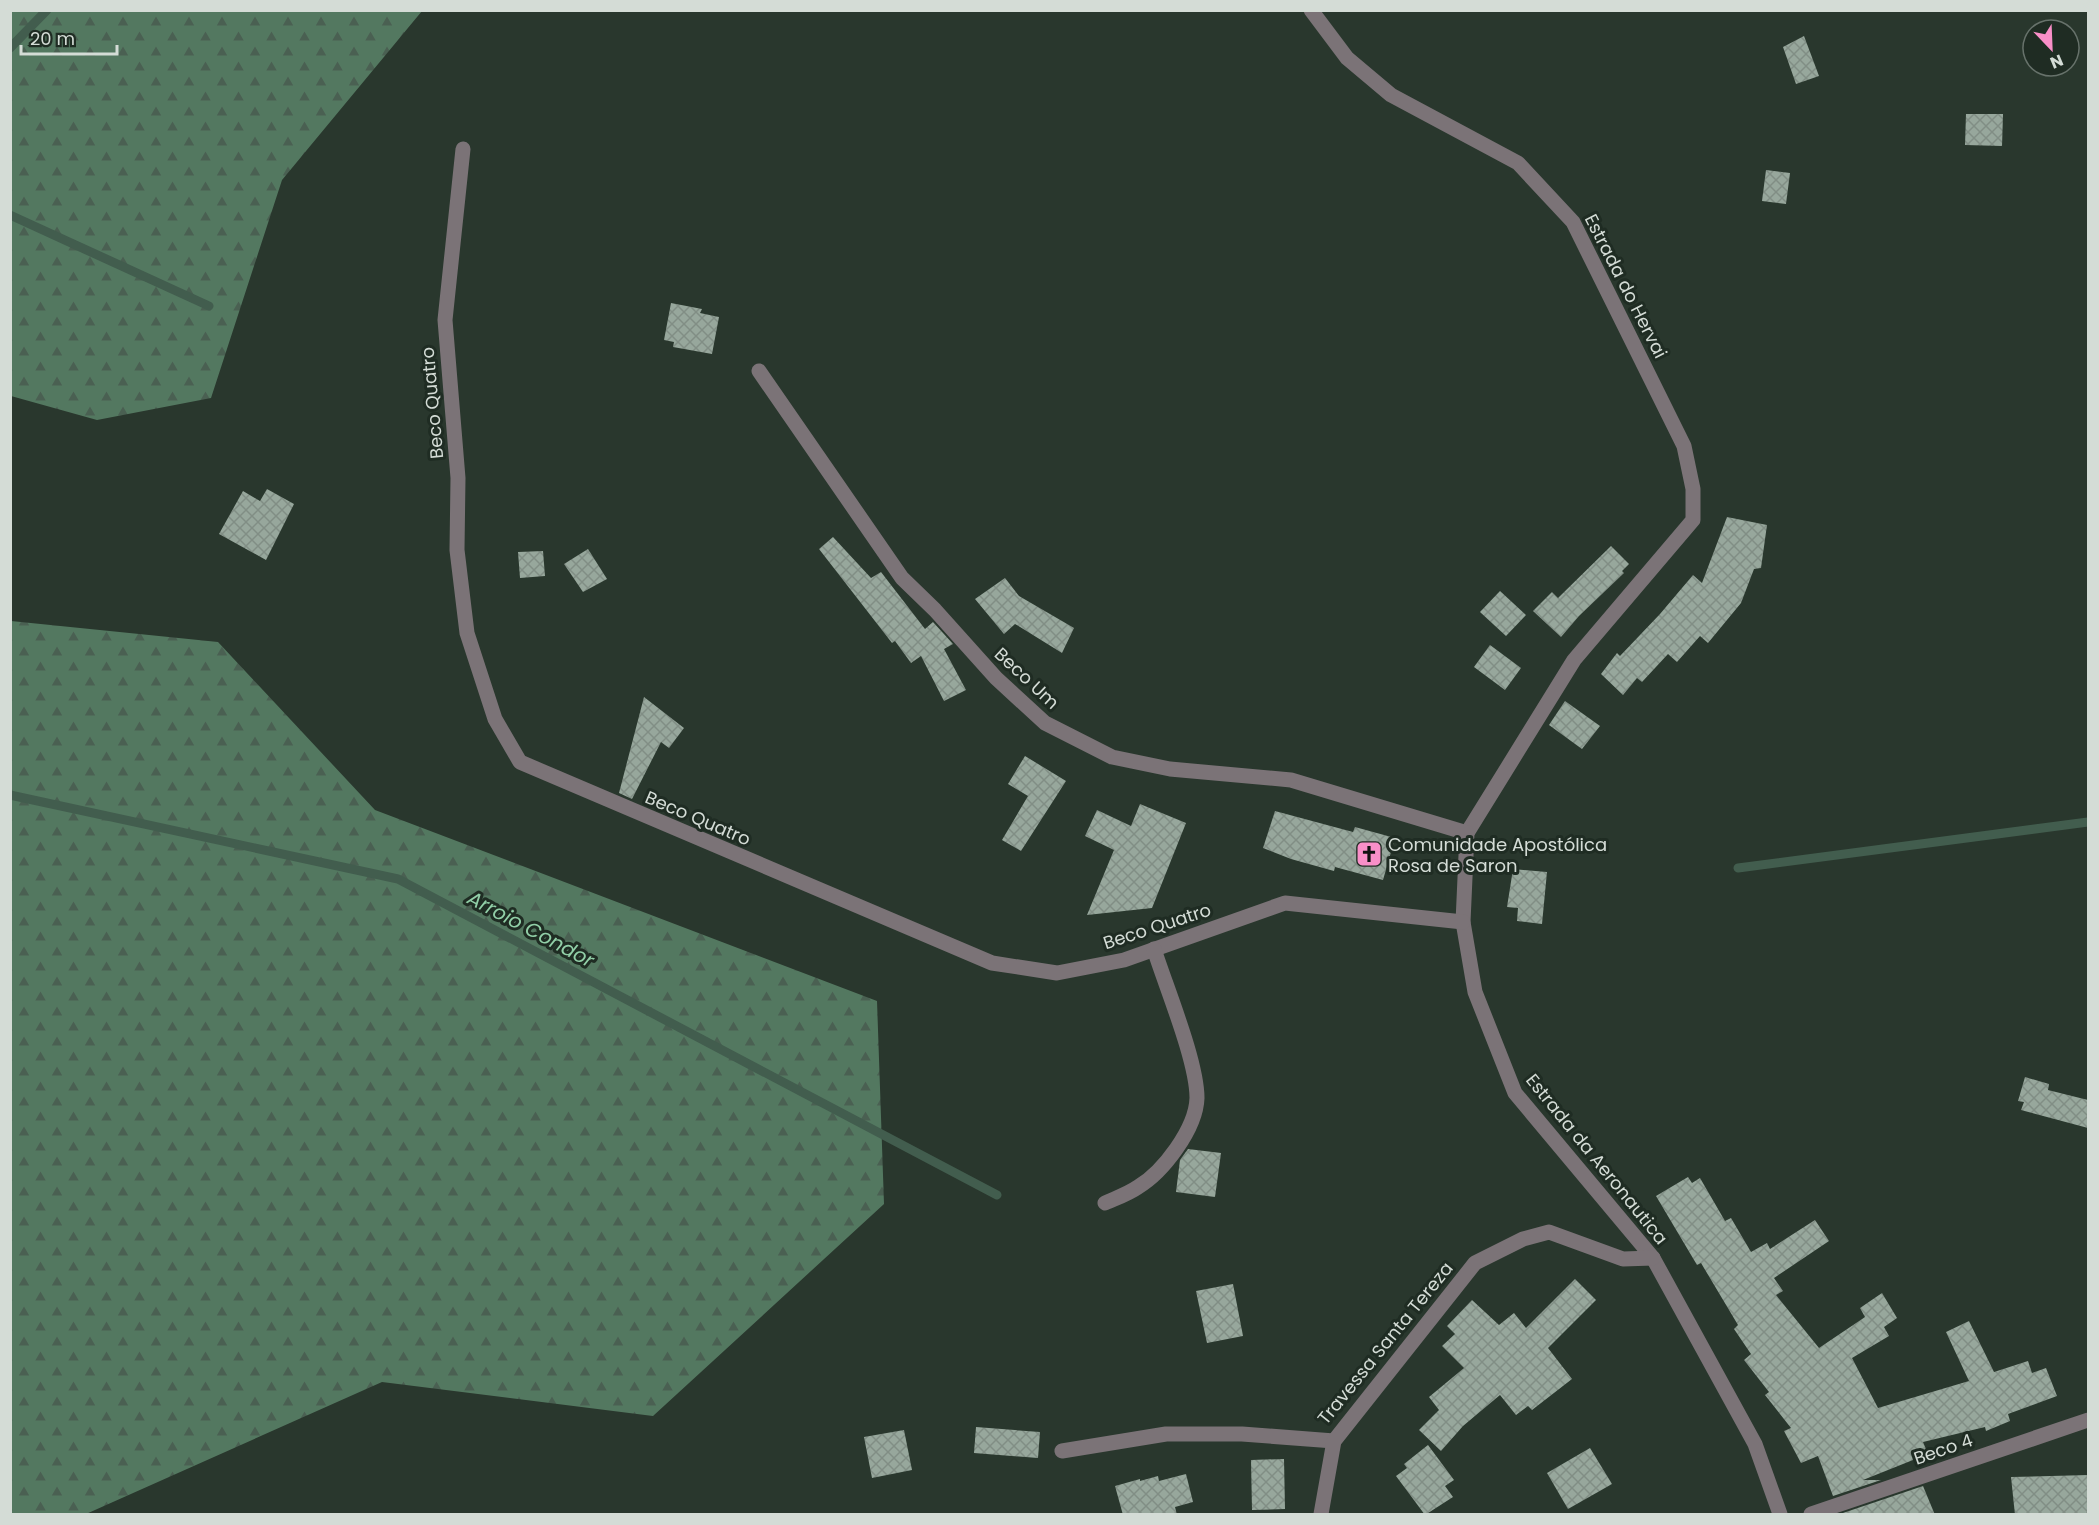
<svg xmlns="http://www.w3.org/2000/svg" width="2099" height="1525" font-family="Poppins,sans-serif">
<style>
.forest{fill:url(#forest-firs)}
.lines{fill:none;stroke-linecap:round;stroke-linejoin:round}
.stream{stroke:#425d4e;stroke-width:9}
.building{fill:url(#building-cross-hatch)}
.minor{stroke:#7b7377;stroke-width:15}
.labels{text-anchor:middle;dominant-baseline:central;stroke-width:6;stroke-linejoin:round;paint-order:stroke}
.street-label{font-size:18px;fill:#d4dcd6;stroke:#1f2c23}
.poi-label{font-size:18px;fill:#d4dcd6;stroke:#1f2c23;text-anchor:start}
.water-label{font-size:20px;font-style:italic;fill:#91cfa7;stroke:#1f2c23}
</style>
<defs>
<pattern id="forest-firs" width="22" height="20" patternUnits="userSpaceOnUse" patternTransform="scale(1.5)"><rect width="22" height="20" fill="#537860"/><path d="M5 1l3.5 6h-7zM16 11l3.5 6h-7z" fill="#4a6052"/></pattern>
<pattern id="building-cross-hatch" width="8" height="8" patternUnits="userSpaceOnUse" patternTransform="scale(1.5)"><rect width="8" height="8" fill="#97a79c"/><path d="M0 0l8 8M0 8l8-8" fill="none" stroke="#818e85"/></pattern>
</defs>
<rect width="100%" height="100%" fill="#29372d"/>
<g class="forest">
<path d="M 10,11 L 422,11 L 282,180 L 211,398 L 97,420 L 11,396 Z"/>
<path d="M 11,621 L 218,642 L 375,810 L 877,1001 L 884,1204 L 653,1416 L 382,1382 L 86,1514 L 11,1514 Z"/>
</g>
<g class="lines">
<g class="stream">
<path d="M 10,48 L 47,10"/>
<path d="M 10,215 L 209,306"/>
<path d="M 10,795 L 398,879 L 997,1195"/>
<path d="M 1738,868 L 2088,822"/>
</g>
</g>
<g class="building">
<path d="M 1804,36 L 1819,76 L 1796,84 L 1783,47 Z"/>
<path d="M 1966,114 L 2003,114 L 2002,146 L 1965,145 Z"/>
<path d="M 1766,170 L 1790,173 L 1786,204 L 1762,201 Z"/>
<path d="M 671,303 L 702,309 L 700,313 L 719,317 L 712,354 L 673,347 L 674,342 L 664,340 Z"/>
<path d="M 267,489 L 294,504 L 266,560 L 219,534 L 243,491 L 260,501 Z"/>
<path d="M 1727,517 L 1767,525 L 1761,568 L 1754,569 L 1741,603 L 1708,643 L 1700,636 L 1677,662 L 1668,654 L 1642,682 L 1637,678 L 1623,695 L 1601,674 L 1617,653 L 1620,656 L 1660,614 L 1693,575 L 1702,583 Z"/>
<path d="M 833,537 L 871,578 L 881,572 L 925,629 L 933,622 L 953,644 L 944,649 L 966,690 L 944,701 L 921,656 L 911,663 L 895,641 L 892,643 L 819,549 Z"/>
<path d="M 1611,546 L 1629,564 L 1622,571 L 1624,573 L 1579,616 L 1561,637 L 1533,611 L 1552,592 L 1558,598 Z"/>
<path d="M 588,549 L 607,579 L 583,592 L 564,564 Z"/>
<path d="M 543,551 L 545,576 L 520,578 L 518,552 Z"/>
<path d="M 1005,578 L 1019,596 L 1074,628 L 1062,653 L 1015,624 L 1004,634 L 975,599 Z"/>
<path d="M 1500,591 L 1526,615 L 1506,636 L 1480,612 Z"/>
<path d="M 1490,645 L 1521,668 L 1505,690 L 1474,667 Z"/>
<path d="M 644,697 L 684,728 L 669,748 L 661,742 L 632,799 L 619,793 Z"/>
<path d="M 1565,701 L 1600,726 L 1582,749 L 1549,725 Z"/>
<path d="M 1025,756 L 1066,781 L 1021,851 L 1002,840 L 1028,796 L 1008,784 Z"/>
<path d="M 1140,804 L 1186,823 L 1152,908 L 1087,915 L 1114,850 L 1085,836 L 1097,810 L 1131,826 Z"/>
<path d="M 1275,811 L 1353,832 L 1355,827 L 1395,838 L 1383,880 L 1335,867 L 1334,871 L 1291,859 L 1263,848 Z"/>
<path d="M 1513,869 L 1547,872 L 1542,924 L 1517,921 L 1518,908 L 1507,907 Z"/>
<path d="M 2025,1077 L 2049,1084 L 2048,1090 L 2088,1100 L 2088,1128 L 2021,1110 L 2024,1102 L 2018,1101 Z"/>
<path d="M 1188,1149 L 1221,1153 L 1215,1197 L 1176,1192 L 1180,1160 Z"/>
<path d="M 1688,1177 L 1692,1183 L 1700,1178 L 1725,1221 L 1731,1218 L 1751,1252 L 1767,1243 L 1770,1249 L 1815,1220 L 1829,1241 L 1774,1278 L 1783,1291 L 1776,1295 L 1819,1348 L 1865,1317 L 1860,1308 L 1882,1293 L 1897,1318 L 1884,1327 L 1889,1336 L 1852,1358 L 1878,1408 L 1969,1381 L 1946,1332 L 1969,1321 L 1994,1372 L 2028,1361 L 2032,1373 L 2046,1368 L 2057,1396 L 2008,1414 L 2010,1421 L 1986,1431 L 1985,1427 L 1923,1442 L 1928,1454 L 1863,1480 L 1881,1480 L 1833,1496 L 1818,1456 L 1801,1463 L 1784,1431 L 1791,1428 L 1765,1395 L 1769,1392 L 1744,1360 L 1751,1354 L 1734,1329 L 1738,1325 L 1701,1263 L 1697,1265 L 1656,1196 Z"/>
<path d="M 1575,1279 L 1596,1300 L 1548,1348 L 1572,1379 L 1532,1410 L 1528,1406 L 1516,1415 L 1500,1395 L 1463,1426 L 1441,1451 L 1419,1430 L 1439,1410 L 1429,1397 L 1464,1368 L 1442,1346 L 1455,1334 L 1447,1326 L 1472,1300 L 1499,1325 L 1514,1313 L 1526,1328 Z"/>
<path d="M 1233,1284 L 1243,1336 L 1207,1343 L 1196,1291 Z"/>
<path d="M 976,1427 L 1040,1432 L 1038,1458 L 974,1453 Z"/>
<path d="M 904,1430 L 912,1470 L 872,1478 L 864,1437 Z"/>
<path d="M 1428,1445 L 1454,1480 L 1445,1486 L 1453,1497 L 1425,1515 L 1396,1476 L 1407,1468 L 1404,1464 Z"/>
<path d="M 1590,1448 L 1612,1484 L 1568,1509 L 1547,1473 Z"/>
<path d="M 1284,1459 L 1285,1509 L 1252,1510 L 1251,1460 Z"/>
<path d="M 1186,1474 L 1193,1502 L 1175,1507 L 1177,1515 L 1123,1515 L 1115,1486 L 1140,1479 L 1140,1481 L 1158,1476 L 1159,1481 Z"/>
<path d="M 2088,1475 L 2088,1515 L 2015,1515 L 2011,1477 Z"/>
<path d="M 1923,1486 L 1935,1515 L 1840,1514 Z"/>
</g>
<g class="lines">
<g class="minor">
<path d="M 1311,10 L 1347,58 L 1391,95 L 1518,163 L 1573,222 L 1684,446 L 1693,489 L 1693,520 L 1574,660 L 1467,833 L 1463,922 L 1475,992 L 1515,1093 L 1653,1258 L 1755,1444 L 1780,1514"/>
<path d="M 463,149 L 445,320 L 458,478 L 457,550 L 467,633 L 495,719 L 520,762 L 992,963 L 1057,973 L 1124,960 L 1285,903 L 1463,922"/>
<path d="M 759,371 L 902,578 L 935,610 L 996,678 L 1045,723 L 1112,757 L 1170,769 L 1291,780 L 1467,833"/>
<path d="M 1105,1203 C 1116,1198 1128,1194 1138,1187 C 1163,1172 1196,1129 1197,1098 C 1197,1061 1166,987 1154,949"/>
<path d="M 1062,1451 L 1166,1434 L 1242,1434 L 1334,1441"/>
<path d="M 1321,1514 L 1334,1441 L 1475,1263 L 1523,1239 L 1549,1232 L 1623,1259 L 1653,1258"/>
<path d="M 1811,1514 L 2088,1420"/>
</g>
</g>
<defs>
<g id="church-square" transform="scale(1.35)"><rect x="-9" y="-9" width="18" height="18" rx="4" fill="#f98fc8" stroke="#1f2c23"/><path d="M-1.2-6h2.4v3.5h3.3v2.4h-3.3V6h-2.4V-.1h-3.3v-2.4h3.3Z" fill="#111"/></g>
</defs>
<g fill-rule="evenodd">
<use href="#church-square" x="1369" y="854"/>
</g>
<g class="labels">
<g class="street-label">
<text transform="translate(1626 286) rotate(63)">Estrada do Hervai</text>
<text transform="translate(432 403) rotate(-95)">Beco Quatro</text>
<text transform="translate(1027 678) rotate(43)">Beco Um</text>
<text transform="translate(698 818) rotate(23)">Beco Quatro</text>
<text transform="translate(1157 926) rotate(-18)">Beco Quatro</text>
<text transform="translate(1597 1159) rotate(51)">Estrada da Aeronautica</text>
<text transform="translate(1385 1343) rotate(-51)">Travessa Santa Tereza</text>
<text transform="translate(1943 1449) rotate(-19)">Beco 4</text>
</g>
<g class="poi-label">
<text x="1388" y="844">Comunidade Apostólica<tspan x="1388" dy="21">Rosa de Saron</tspan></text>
</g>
<g class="water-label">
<text transform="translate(531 929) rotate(28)">Arroio Condor</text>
</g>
</g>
<rect width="2099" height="1525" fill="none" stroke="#d4dcd6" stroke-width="24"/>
<g transform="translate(2051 48) rotate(157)"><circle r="28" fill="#1f2c23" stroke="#67726b" stroke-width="1.5"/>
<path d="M0-4.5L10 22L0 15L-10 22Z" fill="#f98fc8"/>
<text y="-9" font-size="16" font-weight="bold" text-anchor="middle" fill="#d4dcd6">N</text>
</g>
<path d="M21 45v9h96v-9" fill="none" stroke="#d4dcd6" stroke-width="3"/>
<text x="30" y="45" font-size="18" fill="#d4dcd6" stroke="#1f2c23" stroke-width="4.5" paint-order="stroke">20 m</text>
</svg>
